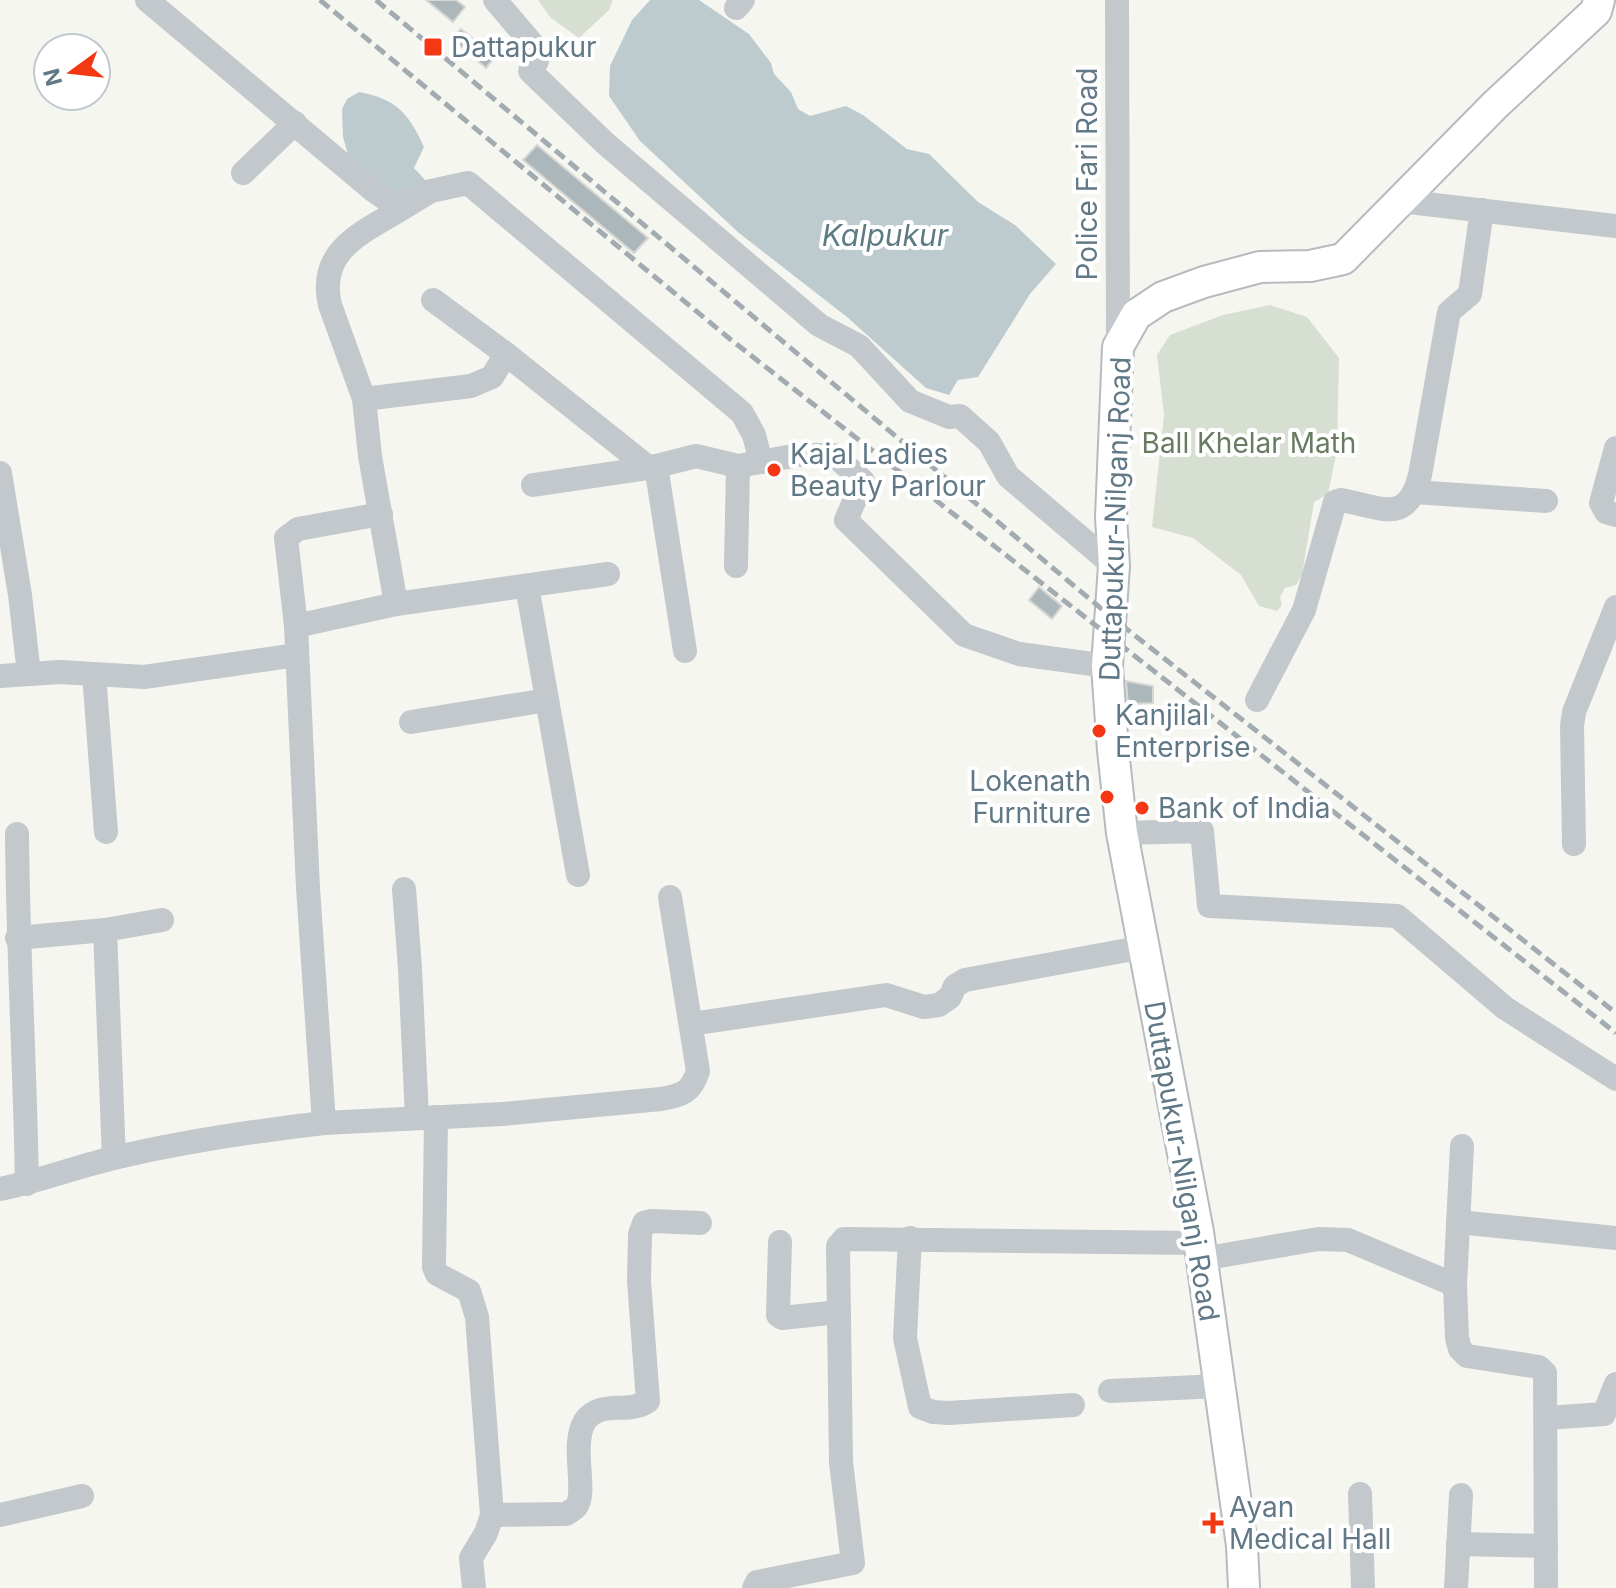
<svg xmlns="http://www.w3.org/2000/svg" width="1616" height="1588" font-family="Inter,sans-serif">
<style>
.green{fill:#d7ded2}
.water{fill:#bdcbcf}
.building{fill:#acb7bb;stroke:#d7d7d4;stroke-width:2}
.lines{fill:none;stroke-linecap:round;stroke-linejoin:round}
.major-casing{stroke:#b5bbbe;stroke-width:34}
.minor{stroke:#c2c8cb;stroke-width:24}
.major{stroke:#fff;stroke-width:30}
.rail{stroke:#a2abb0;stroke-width:5;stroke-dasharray:12 6;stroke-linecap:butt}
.poi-dot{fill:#f43813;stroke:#fff;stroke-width:3}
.labels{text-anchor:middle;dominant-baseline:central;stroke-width:8;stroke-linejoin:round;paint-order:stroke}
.poi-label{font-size:28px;fill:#617886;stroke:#fff;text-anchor:start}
.street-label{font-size:28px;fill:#617886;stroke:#fff}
.park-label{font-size:28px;fill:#687c61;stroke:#fff}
.water-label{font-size:30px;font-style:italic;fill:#5d7b83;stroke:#fff}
</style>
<rect width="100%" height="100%" fill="#f6f6f1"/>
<g class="green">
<path d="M 538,0 L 613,0 L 609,10 L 579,38 L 551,18 Z"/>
<path d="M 1270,305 L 1307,317 L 1339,358 L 1337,451 L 1328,494 L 1314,502 L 1302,575 L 1296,585 L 1285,588 L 1280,597 L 1282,605 L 1277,611 L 1259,606 L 1241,575 L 1193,538 L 1152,527 L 1164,415 L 1157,355 L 1170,335 L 1223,315 Z"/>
</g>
<g class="water">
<path d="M 650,0 L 699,0 L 749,34 L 771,63 L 774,74 L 791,92 L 798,109 L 810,116 L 846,106 L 863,115 L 907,149 L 929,154 L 978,202 L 1015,225 L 1056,264 L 1030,294 L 978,377 L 958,380 L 949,395 L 926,388 L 847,317 L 739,233 L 640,141 L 609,96 L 610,66 L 632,20 Z"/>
<path d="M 359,92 C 397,99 409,114 424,147 L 414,168 L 427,182 L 410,195 L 394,196 L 349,158 L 343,137 L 342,109 L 347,99 Z"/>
</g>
<g class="building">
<path d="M 426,0 L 456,0 L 465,7 L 453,22 Z"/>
<path d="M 461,29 L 495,57 L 486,68 L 452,39 Z"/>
<path d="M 537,145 L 648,238 L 634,253 L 523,160 Z"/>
<path d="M 1039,587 L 1062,606 L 1052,619 L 1029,600 Z"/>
<path d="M 1126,681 L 1153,686 L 1153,703 L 1128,704 Z"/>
</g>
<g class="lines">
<g class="major-casing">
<path id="major" d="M 1244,1588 L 1242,1546 L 1198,1232 L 1122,833 L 1113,750 L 1107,666 L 1114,566 L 1111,517 L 1118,347 L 1136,315 L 1163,297 L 1204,282 L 1260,267 L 1310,266 L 1343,259 L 1495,105 L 1596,11 L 1599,0"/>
</g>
<g class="minor">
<path d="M 147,0 L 373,190 L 392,203 L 411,203 L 431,191 L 468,183 L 742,413 L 754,435 L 761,462"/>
<path d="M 495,0 L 535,47 L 537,61 L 530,71 L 606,144 L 819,325 L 859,346 L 910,401 L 949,417 L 960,416 L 989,442 L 1008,476 L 1114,566"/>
<path d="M 1117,0 L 1118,347"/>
<path d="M 736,8 L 743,0"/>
<path d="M 243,173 L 295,123"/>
<path d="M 1400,201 L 1616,226"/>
<path d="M 433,300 L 506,354 L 649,468"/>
<path d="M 364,399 L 471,386 L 492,377 L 506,354"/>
<path d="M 1616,448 L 1601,503 L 1606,512 L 1616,515"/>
<path d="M 656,466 L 685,651"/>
<path d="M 0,473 L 20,595 L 29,674"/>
<path d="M 533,485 L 649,468 L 696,456 L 738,466 L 798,455 L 834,455 L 863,481 L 846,520 L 964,635 L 1019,654 L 1107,666"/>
<path d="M 1414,492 L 1546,501"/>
<path d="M 736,566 L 738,466"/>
<path d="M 527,586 L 578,875"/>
<path d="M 396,604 L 608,574"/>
<path d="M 296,626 L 286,538 L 298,529 L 381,514"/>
<path d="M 94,674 L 106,832"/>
<path d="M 0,676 L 60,672 L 144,677 L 297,655"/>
<path d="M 1257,700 L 1304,610 L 1335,502 L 1341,500 C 1381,507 1407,526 1420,475 L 1449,312 L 1470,294 L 1482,210"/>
<path d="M 411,722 L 547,700"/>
<path d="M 1122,833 L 1202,831 L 1209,906 L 1397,916 L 1505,1008 L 1616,1079"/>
<path d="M 17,834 C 18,951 25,1067 27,1184"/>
<path d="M 1574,844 L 1572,726 L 1574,712 L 1616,607"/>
<path d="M 404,889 L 410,968 L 417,1118"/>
<path d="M 105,930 L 114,1158"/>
<path d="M 17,938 L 105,930 L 162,920"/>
<path d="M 691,1024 L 886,995 L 924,1007 L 939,1005 L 950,997 L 955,986 L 965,980 L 1144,947"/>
<path d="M 436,1117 L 434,1267 L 437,1274 L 469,1291 L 477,1317 L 492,1515 L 486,1533 L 471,1558 L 474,1588"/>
<path d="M 324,1123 L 503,1114 L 661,1099 C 682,1095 691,1093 698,1071 L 670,897"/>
<path d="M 1462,1146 L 1455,1285 L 1457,1338 L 1460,1349 L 1467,1356 L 1539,1367 L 1545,1373 L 1546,1588"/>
<path d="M 0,1189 C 41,1181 78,1166 118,1157 C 187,1141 254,1131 324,1123 L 308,888 L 296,626 L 396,604 L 370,456 L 364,399 L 330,305 C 316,246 370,230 411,203"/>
<path d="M 1458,1222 L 1616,1238"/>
<path d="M 910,1238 L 905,1338 L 920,1407 L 933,1412 L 949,1413 L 1073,1405"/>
<path d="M 780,1242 L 778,1315 L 782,1318 L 839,1312"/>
<path d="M 1202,1259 L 1318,1239 L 1348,1240 L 1455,1285"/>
<path d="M 1110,1391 L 1220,1386"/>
<path d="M 1546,1418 L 1604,1414 L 1616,1384"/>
<path d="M 1360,1494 L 1363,1588"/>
<path d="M 0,1515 L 82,1496"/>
<path d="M 492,1515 L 566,1514 C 569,1512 575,1509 576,1507 C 588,1492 570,1445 585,1421 C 600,1399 629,1415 648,1401 L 639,1281 L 640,1234 L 644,1223 L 652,1221 L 700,1223"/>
<path d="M 1458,1544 L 1546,1546"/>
<path d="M 754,1588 L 757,1582 L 853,1563 L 841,1462 L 838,1246 L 844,1239 L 1200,1243"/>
<path d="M 1456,1588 L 1461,1495"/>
</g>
<use href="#major" class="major"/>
<g class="rail">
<path d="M 320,0 L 730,339 L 1616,1033"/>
<path d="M 376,0 L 1110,616 L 1616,1013"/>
</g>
</g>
<g class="poi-dot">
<rect x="423" y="37" width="20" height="20" rx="4"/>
<circle cx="774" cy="470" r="8"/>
<circle cx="1099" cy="731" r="8"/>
<circle cx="1107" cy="797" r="8"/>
<circle cx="1142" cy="808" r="8"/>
<path d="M1209 1511h8v8h8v8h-8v8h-8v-8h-8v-8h8z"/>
</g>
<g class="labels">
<g class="poi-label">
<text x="451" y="47">Dattapukur</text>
<text x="790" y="454">Kajal Ladies<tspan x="790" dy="32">Beauty Parlour</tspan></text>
<text x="1115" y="715">Kanjilal<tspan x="1115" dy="32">Enterprise</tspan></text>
<text x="1091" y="781" text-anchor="end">Lokenath<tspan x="1091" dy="32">Furniture</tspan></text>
<text x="1158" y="808">Bank of India</text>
<text x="1229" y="1507">Ayan<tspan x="1229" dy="32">Medical Hall</tspan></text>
</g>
<g class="street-label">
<text transform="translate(1087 174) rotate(-90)">Police Fari Road</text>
<text transform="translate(1115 519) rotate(-88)">Duttapukur-Nilganj Road</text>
<text transform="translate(1182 1161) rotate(80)">Duttapukur-Nilganj Road</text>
</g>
<g class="park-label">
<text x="1249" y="443">Ball Khelar Math</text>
</g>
<g class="water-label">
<text x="885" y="235">Kalpukur</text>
</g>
</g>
<g transform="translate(72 72) rotate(255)"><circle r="38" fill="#ffffff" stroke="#c0c9cf" stroke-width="2"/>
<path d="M0-6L14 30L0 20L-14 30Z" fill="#f43813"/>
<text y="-12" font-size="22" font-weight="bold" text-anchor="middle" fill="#617886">N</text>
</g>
</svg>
